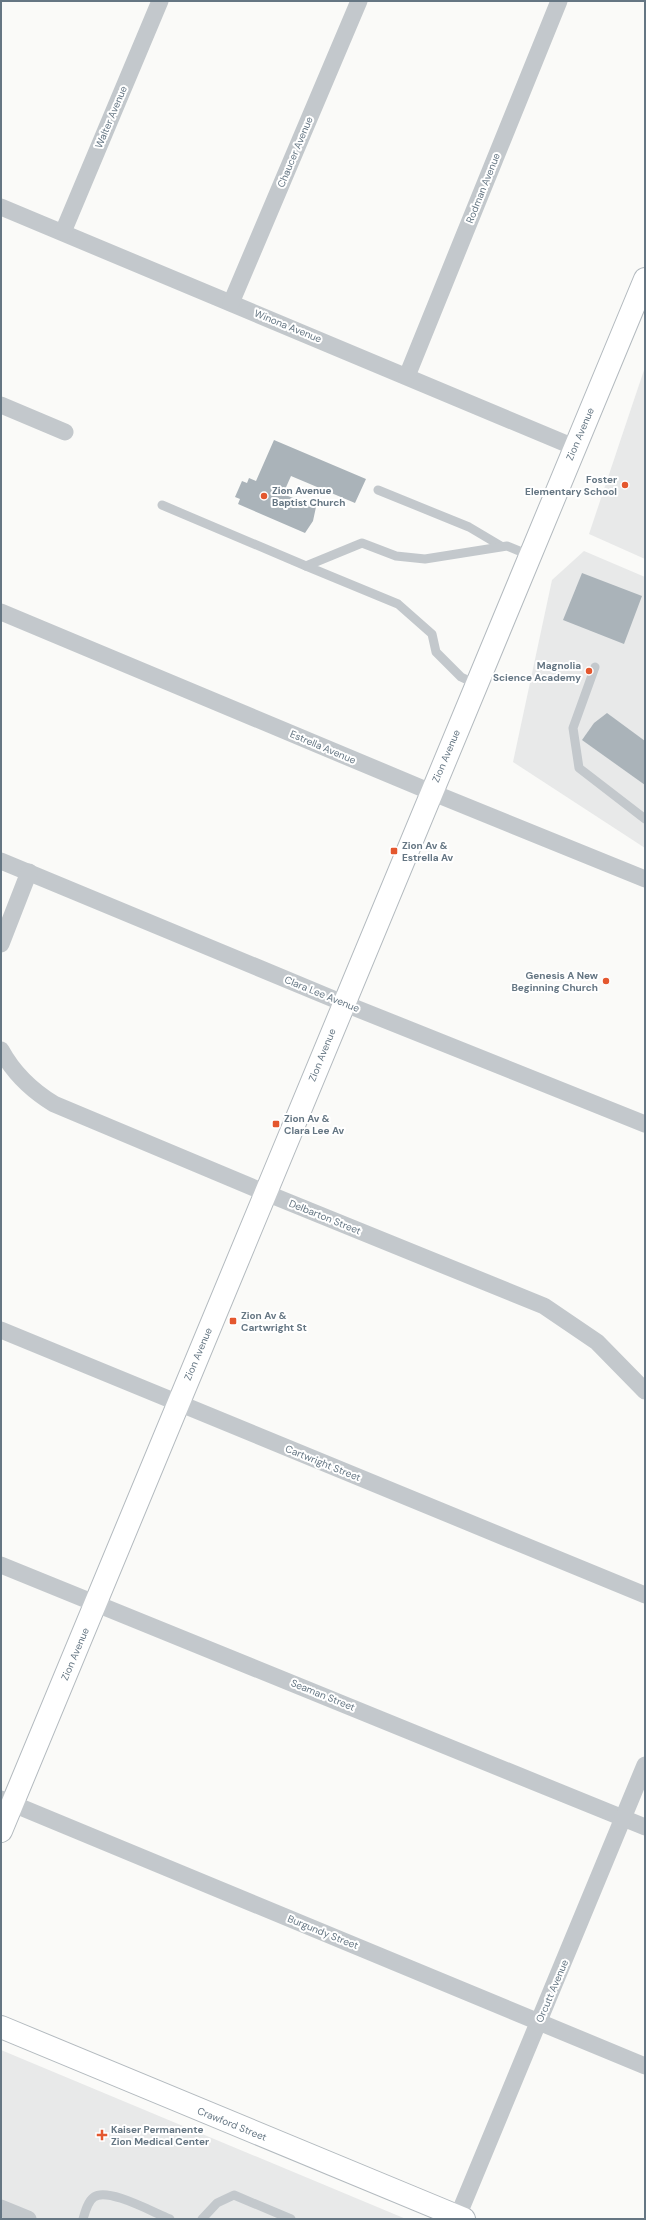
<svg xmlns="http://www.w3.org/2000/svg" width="646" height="2220" font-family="'DM Sans',sans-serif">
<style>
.built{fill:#e8e9e9}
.building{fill:#aab3b9}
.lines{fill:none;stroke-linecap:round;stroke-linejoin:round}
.secondary-casing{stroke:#b3babf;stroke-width:24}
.lane{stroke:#c3c8cc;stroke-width:9}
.street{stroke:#c3c8cc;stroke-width:17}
.secondary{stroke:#fff;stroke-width:22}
.poi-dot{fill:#e4572e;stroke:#fff;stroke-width:1.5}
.labels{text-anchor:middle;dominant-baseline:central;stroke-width:4;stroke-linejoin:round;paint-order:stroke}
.street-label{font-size:10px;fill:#657683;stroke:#fff}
.poi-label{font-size:10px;font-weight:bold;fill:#657683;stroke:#fff;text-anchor:start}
</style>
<rect width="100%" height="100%" fill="#fafaf8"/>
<g class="built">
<path d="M 645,367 L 645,559 L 589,534 Z"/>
<path d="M 584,551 L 645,577 L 645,848 L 513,762 L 552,580 Z"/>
<path d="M 1,2050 L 406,2219 L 1,2219 Z"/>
</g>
<g class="building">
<path d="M 274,440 L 366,479 L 355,503 L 291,476 L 283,494 L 316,507 L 313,521 L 305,533 L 238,504 L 240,499 L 235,497 L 242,481 L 247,483 L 249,478 L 256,481 Z"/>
<path d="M 582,573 L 642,596 L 624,644 L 563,620 Z"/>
<path d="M 607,713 L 645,741 L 645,785 L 582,740 L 594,723 Z"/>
</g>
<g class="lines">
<g class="secondary-casing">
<g id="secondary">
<path d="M 1,1831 L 645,279"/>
<path d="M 1,2027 L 464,2219"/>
</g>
</g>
<g class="lane">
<path d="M 378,490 L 469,527 L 501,546"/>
<path d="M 162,505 L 306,566"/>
<path d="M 595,667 L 573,728 L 579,768 L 645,819"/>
<path d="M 476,684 L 461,677 L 436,652 L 432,634 L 398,604 L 306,566 L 362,543 L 396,556 L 425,559 L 507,546 L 529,555"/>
<path d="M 83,2219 C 85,2212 88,2201 94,2197 C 108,2187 154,2213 170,2219"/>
<path d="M 202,2219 L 217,2203 L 234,2195 L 291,2219"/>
</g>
<g class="street">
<path d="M 1,207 L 574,447"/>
<path d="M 63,232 L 160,1"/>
<path d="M 231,303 L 359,1"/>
<path d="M 407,376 L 559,1"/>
<path d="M 1,405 L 65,432"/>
<path d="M 1,612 L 431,792 L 645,879"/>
<path d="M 1,861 L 343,1003 L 645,1124"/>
<path d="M 1,944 L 29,872"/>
<path d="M 1,1050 C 14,1074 31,1090 54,1104 L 266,1193 L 544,1306 L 597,1342 L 645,1391"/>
<path d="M 1,1330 L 645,1595"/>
<path d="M 1,1565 L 645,1827"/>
<path d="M 1,1799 L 645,2066"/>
<path d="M 1,2208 L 28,2219"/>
<path d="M 458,2216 L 645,1765"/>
</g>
<use href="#secondary" class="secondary"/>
</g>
<g class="poi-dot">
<circle cx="625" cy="485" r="4"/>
<circle cx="264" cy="496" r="4"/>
<circle cx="589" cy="671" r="4"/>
<rect x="390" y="847" width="8" height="8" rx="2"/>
<circle cx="606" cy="981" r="4"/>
<rect x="272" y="1120" width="8" height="8" rx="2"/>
<rect x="229" y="1317" width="8" height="8" rx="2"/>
<path d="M100 2129h4v4h4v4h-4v4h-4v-4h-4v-4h4z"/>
</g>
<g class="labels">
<g class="street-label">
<text transform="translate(111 117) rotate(-67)">Walter Avenue</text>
<text transform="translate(295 152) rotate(-67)">Chaucer Avenue</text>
<text transform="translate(483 188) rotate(-68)">Rodman Avenue</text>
<text transform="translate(288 326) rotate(22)">Winona Avenue</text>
<text transform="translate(580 434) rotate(-67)">Zion Avenue</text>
<text transform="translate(323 747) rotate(23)">Estrella Avenue</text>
<text transform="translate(446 756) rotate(-67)">Zion Avenue</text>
<text transform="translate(322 994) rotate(22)">Clara Lee Avenue</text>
<text transform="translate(322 1055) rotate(-68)">Zion Avenue</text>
<text transform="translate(325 1217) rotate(22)">Delbarton Street</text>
<text transform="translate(198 1354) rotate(-67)">Zion Avenue</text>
<text transform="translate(323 1463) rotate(22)">Cartwright Street</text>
<text transform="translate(75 1654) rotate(-67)">Zion Avenue</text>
<text transform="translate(323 1695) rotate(22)">Seaman Street</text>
<text transform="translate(323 1932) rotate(22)">Burgundy Street</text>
<text transform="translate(552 1991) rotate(-67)">Orcutt Avenue</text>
<text transform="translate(232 2124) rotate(22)">Crawford Street</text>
</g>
<g class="poi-label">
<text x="617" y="479" text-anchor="end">Foster<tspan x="617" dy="12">Elementary School</tspan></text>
<text x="272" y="490">Zion Avenue<tspan x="272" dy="12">Baptist Church</tspan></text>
<text x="581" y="665" text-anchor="end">Magnolia<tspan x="581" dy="12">Science Academy</tspan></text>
<text x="402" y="845">Zion Av &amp;<tspan x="402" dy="12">Estrella Av</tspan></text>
<text x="598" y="975" text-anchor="end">Genesis A New<tspan x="598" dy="12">Beginning Church</tspan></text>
<text x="284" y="1118">Zion Av &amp;<tspan x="284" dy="12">Clara Lee Av</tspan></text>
<text x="241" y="1315">Zion Av &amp;<tspan x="241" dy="12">Cartwright St</tspan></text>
<text x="111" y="2129">Kaiser Permanente<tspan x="111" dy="12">Zion Medical Center</tspan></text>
</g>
</g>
<rect width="646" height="2220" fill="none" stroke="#657683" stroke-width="4"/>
</svg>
